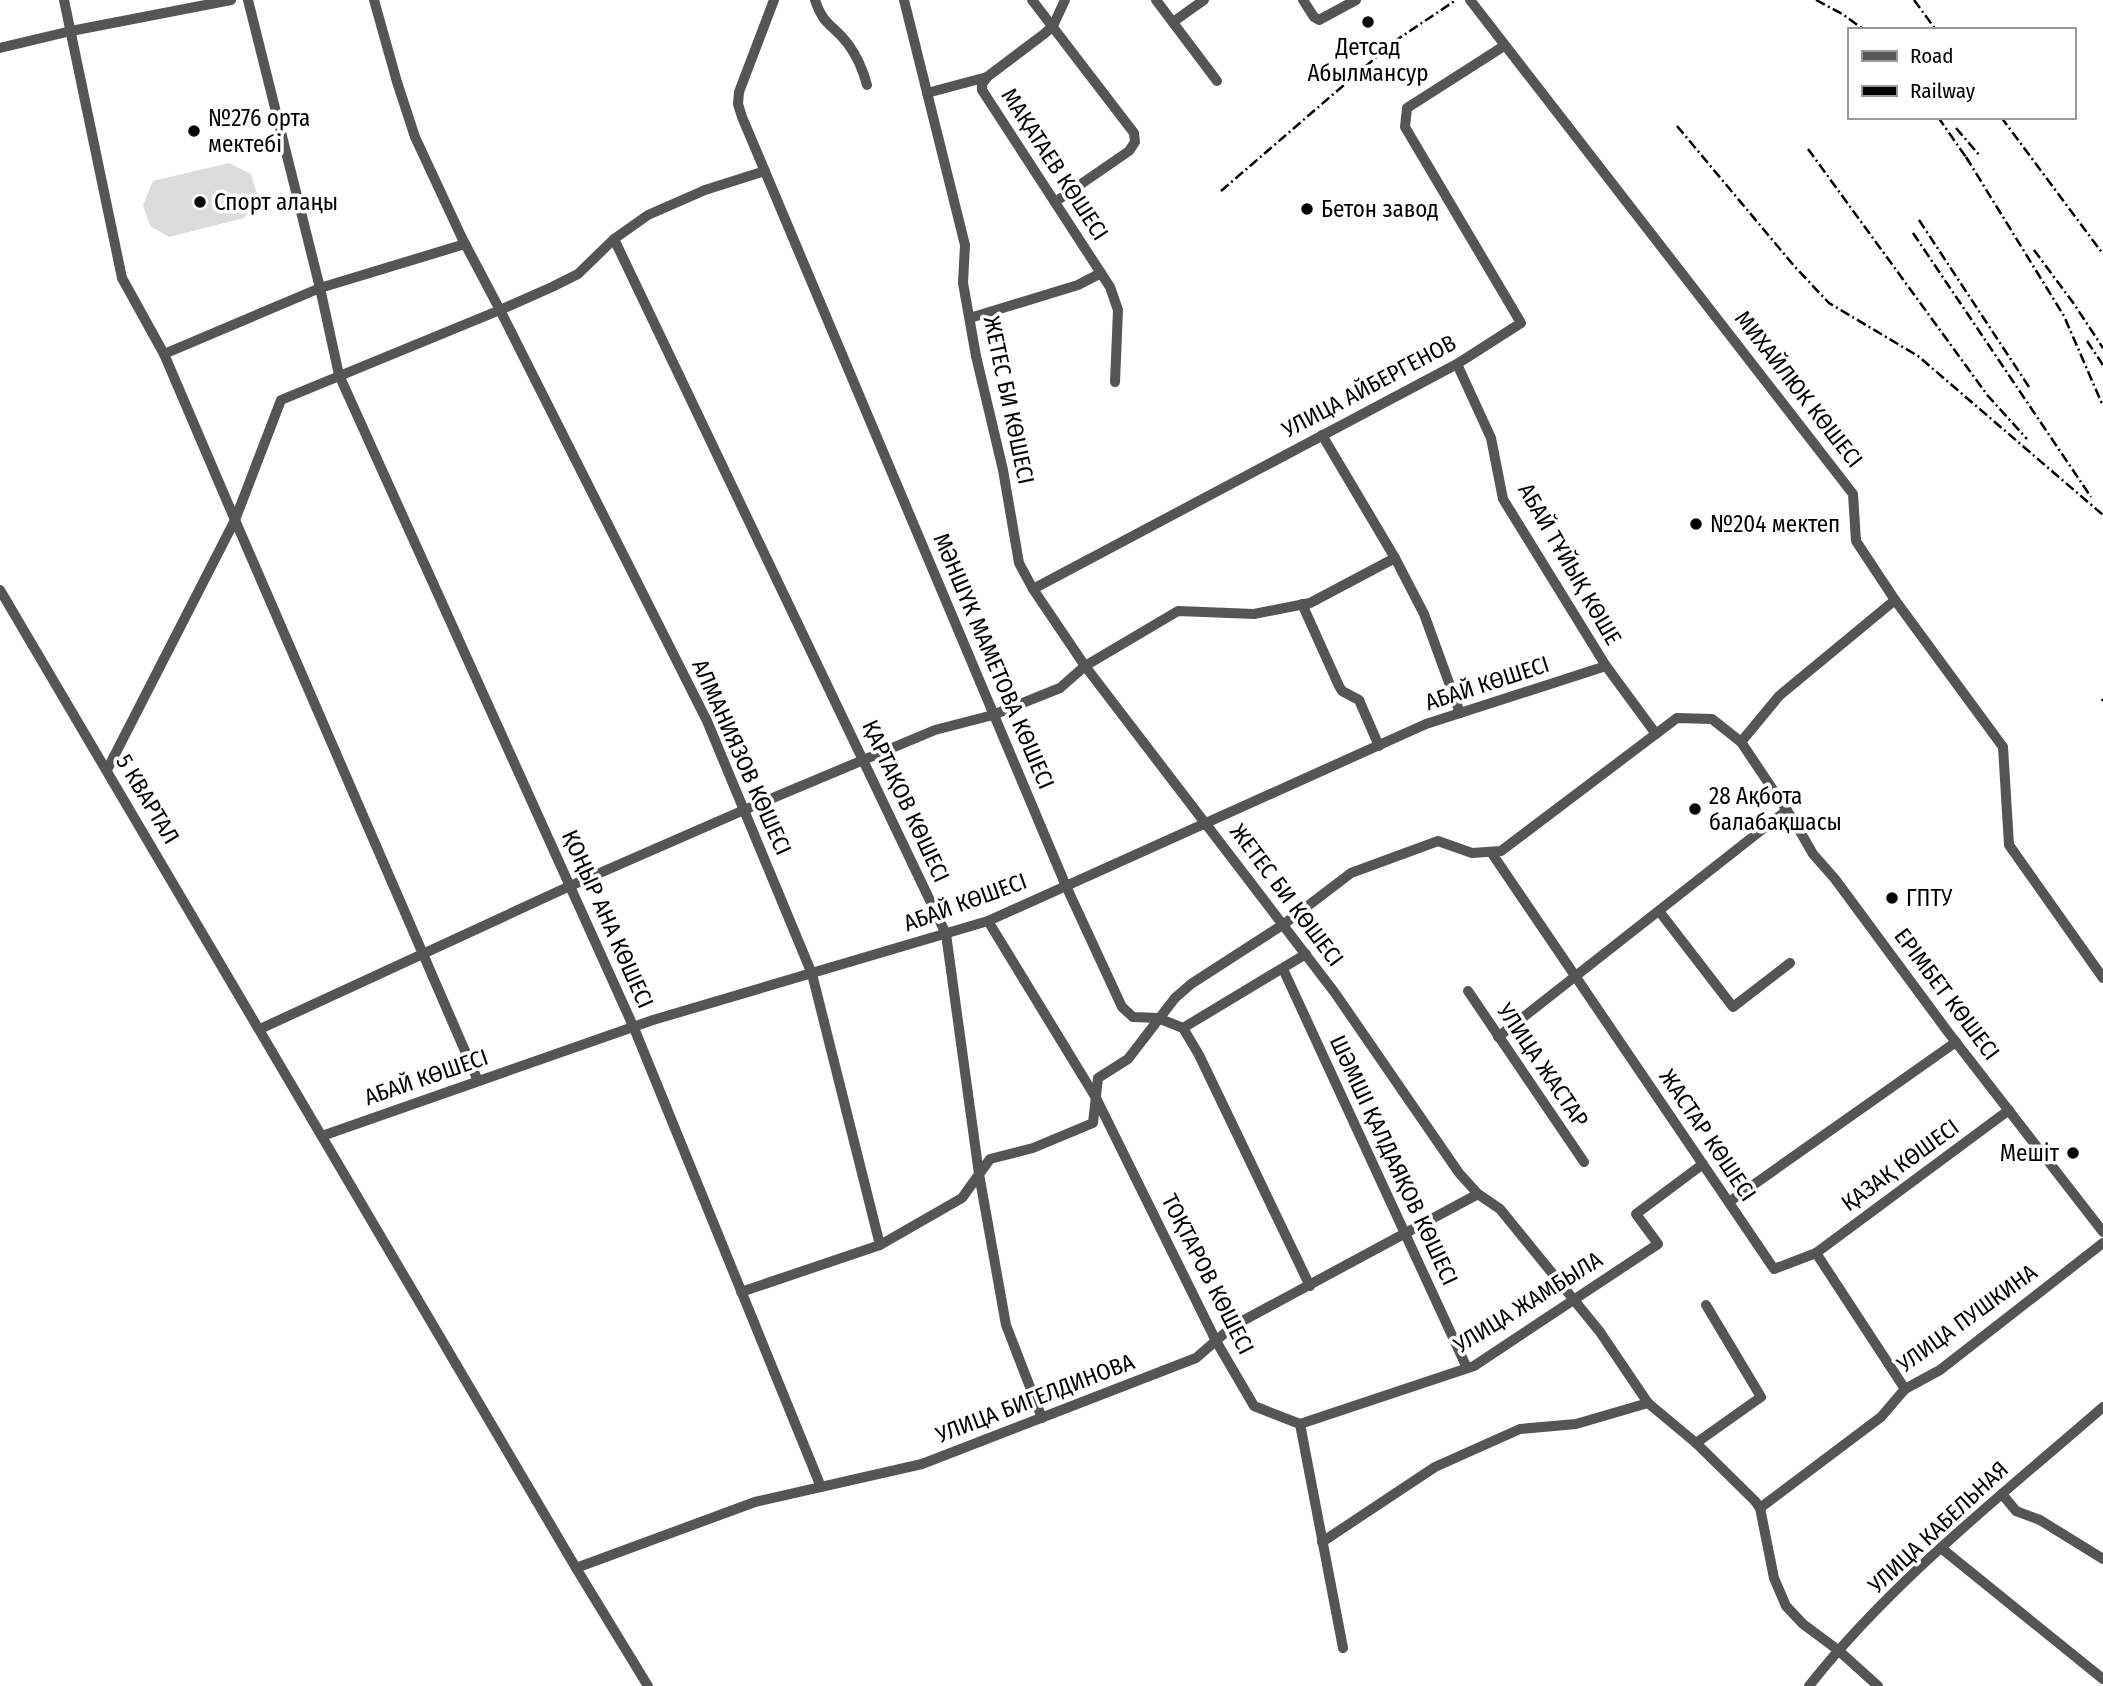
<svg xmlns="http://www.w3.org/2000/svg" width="2103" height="1686" font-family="'Fira Sans Condensed',sans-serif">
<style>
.green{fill:#dcdcdc}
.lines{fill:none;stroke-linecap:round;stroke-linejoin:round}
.street{stroke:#555;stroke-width:10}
.rail{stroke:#000;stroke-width:2.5;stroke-dasharray:10 3.5 2 3.5;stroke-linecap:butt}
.poi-dot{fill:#000;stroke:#fff;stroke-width:2.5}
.labels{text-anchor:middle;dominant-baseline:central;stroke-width:7;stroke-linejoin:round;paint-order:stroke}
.poi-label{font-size:23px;fill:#000;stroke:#fff;text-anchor:start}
.street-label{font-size:23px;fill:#000;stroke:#fff}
</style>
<rect width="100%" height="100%" fill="#fff"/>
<path class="green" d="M 229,163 L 251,174 L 258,198 L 244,218 L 169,237 L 150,226 L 143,205 L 153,181 Z"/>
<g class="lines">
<g class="street">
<path d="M 64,0 L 122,278 L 164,354 L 235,520"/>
<path d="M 248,0 L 320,288 L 339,375 L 634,1028 L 821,1487"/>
<path d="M 374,0 L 397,82 L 415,137 L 462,238 L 500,310 L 707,721 L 812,974 L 880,1245"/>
<path d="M 774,0 L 739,92 L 738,104 L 742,117 L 1066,886 L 1122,1007 L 1133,1017 L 1158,1018 L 1183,1028 L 1199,1055 L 1310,1286"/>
<path d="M 815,0 C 824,27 833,24 848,44 C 857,56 863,70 867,85"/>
<path d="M 904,0 L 965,245 L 963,283 L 976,356 L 1003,470 L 1019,563 L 1033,589 L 1085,666 L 1335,993 L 1459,1173 L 1478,1194 L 1500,1209 L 1600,1332 L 1648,1403 L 1696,1443 L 1755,1501 L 1760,1508 L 1774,1578 L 1786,1606 L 1803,1624 L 1838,1650 L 1878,1686"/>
<path d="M 1032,0 L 1134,133 L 1135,142 L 1129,151 L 1055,202"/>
<path d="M 1065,0 L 1053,26 L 1044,34 L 987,77 L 982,84 L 982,90 L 1110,287 L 1118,310 L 1115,382"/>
<path d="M 1156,0 L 1217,81"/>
<path d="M 1303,0 L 1314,17 L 1319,20 L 1356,0"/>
<path d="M 1470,0 L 1853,494 L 1856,541 L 1895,600 L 2003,747 L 2009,845 L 2103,978"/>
<path d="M 1173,22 L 1204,0"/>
<path d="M 0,48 L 71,31 L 231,0"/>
<path d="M 927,93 L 987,77"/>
<path d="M 614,239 L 946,934 L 979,1174 L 1006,1325 L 1042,1418"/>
<path d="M 970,318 L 1078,285 L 1101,273"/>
<path d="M 164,354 L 320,288 L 465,244"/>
<path d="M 1457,364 L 1491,438 L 1503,499 L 1606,666 L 1656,734"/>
<path d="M 1322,435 L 1395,558 L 1424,614 L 1460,713"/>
<path d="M 235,520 L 281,400 L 500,310 L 552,287 L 578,274 L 614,239 L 648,215 L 705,190 L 765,171"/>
<path d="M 1033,589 L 1457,364 L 1521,323 L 1405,127 L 1407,108 L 1504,46"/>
<path d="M 0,590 L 576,1568 L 648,1686"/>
<path d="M 1895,600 L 1779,696 L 1741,742 L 1794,821 L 1813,854 L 1835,879 L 1948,1032 L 2103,1232"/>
<path d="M 1302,604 L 1339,686 L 1342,691 L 1359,700 L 1379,746"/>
<path d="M 107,770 L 235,520 L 478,1081"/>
<path d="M 1491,852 L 1774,1269 L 1816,1253 L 1905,1389"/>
<path d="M 1659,911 L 1733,1007 L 1790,963"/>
<path d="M 988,921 L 1096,1098 L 1216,1341 L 1254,1406 L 1300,1424 L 1343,1648"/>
<path d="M 1283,969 L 1467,1368"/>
<path d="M 1468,991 L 1584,1162"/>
<path d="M 1183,1028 L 1306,954"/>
<path d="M 260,1029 L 570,886 L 744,810 L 935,730 L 993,715 L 1060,688 L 1085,666 L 1178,611 L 1254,614 L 1310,603 L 1395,558"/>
<path d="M 1498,1037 L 1787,810"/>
<path d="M 322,1136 L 653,1020 L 988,921 L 1426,724 L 1606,666"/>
<path d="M 1729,1202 L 1956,1042"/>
<path d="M 1816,1253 L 2009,1110"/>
<path d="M 741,1292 L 880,1245 L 962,1198 L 990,1159 L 1033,1148 L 1093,1123 L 1098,1078 L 1128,1059 L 1175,998 L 1191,984 L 1284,924 L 1351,873 L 1438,841 L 1472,853 L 1501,851 L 1677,718 L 1712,719 L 1741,742"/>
<path d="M 1300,1424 L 1474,1366 L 1658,1244 L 1636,1214 L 1703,1164"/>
<path d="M 1696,1443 L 1761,1397 L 1706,1305"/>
<path d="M 2002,1494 L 2016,1511 L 2040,1520 L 2103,1559"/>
<path d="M 1760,1508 L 1881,1417 L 1905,1389 L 1940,1370 L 2103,1243"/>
<path d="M 1322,1542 L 1435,1467 L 1520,1429 L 1576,1424 L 1648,1403"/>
<path d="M 1941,1548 L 2103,1679"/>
<path d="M 576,1568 L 755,1502 L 922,1464 L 1196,1358 L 1233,1326 L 1478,1194"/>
<path d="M 1809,1686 C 1893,1580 2002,1495 2103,1407"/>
</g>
<g class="rail">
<path d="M 1816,0 L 1844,15 L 1864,30"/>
<path d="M 1914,0 L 1936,30"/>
<path d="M 1938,117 L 1970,163"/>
<path d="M 2001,117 L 2103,254"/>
<path d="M 1677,126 L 1795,267 L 1829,303 L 1918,356 L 2103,515"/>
<path d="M 1956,128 L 1980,156"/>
<path d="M 1808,149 L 1988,396 L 2027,439"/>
<path d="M 1966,157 L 2064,316 L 2103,406"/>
<path d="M 1221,191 L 1395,41 L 1456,0"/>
<path d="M 1919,220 L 2029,387"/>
<path d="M 1913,233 L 2091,497"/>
<path d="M 2034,250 L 2074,304 L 2103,348"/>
<path d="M 2087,341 L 2103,365"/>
<path d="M 2102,699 L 2103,701"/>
</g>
</g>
<g class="poi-dot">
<circle cx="1368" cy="22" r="7"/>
<circle cx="194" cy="131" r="7"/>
<circle cx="200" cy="202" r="7"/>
<circle cx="1307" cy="209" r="7"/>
<circle cx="1696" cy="524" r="7"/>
<circle cx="1695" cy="809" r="7"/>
<circle cx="1892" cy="898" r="7"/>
<circle cx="2073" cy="1153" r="7"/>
</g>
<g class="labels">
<g class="poi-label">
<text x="1368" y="47" text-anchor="middle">Детсад<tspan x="1368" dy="26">Абылмансур</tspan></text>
<text x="208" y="118">№276 орта<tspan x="208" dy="26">мектебі</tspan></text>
<text x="214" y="202">Спорт алаңы</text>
<text x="1321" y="209">Бетон завод</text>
<text x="1710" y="524">№204 мектеп</text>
<text x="1709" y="796">28 Ақбота<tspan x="1709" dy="26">балабақшасы</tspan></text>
<text x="1906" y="898">ГПТУ</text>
<text x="2059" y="1153" text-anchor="end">Мешіт</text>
</g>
<g class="street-label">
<text transform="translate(1055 164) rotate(57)">МАҚАТАЕВ КӨШЕСІ</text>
<text transform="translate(1369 386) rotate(-28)">УЛИЦА АЙБЕРГЕНОВ</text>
<text transform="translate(1799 389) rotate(52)">МИХАЙЛЮК КӨШЕСІ</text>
<text transform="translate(1009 400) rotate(78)">ЖЕТЕС БИ КӨШЕСІ</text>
<text transform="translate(1570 564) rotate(60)">АБАЙ ТҰЙЫҚ КӨШЕ</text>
<text transform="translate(994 661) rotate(67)">МӘНШҮК МАМЕТОВА КӨШЕСІ</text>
<text transform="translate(1487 683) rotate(-18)">АБАЙ КӨШЕСІ</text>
<text transform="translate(742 757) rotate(66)">АЛМАНИЯЗОВ КӨШЕСІ</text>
<text transform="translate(148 799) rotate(59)">5 КВАРТАЛ</text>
<text transform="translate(906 801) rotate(65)">ҚАРТАҚОВ КӨШЕСІ</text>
<text transform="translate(1287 895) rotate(53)">ЖЕТЕС БИ КӨШЕСІ</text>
<text transform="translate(965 902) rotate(-20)">АБАЙ КӨШЕСІ</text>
<text transform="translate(608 919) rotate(66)">ҚОҢЫР АНА КӨШЕСІ</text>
<text transform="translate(1947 994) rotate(53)">ЕРІМБЕТ КӨШЕСІ</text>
<text transform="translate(1543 1065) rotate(56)">УЛИЦА ЖАСТАР</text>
<text transform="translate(426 1077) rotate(-19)">АБАЙ КӨШЕСІ</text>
<text transform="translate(1708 1135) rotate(56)">ЖАСТАР КӨШЕСІ</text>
<text transform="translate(1394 1160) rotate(65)">ШӘМШІ ҚАЛДАЯҚОВ КӨШЕСІ</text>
<text transform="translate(1900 1165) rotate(-36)">ҚАЗАҚ КӨШЕСІ</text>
<text transform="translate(1208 1274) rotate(63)">ТОҚТАРОВ КӨШЕСІ</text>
<text transform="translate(1528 1302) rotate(-32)">УЛИЦА ЖАМБЫЛА</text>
<text transform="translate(1967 1318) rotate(-36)">УЛИЦА ПУШКИНА</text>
<text transform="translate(1035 1398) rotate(-21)">УЛИЦА БИГЕЛДИНОВА</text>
<text transform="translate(1938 1527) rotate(-43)">УЛИЦА КАБЕЛЬНАЯ</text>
</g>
</g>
<rect x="1848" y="28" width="228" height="91" fill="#ffffff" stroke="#999999" stroke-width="2"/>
<rect x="1862" y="51" width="35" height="10" fill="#555555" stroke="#999999" stroke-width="2"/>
<text x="1910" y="63" font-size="21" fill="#000000">Road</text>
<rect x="1862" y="86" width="35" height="10" fill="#000000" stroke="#999999" stroke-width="2"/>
<text x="1910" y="98" font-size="21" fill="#000000">Railway</text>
</svg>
